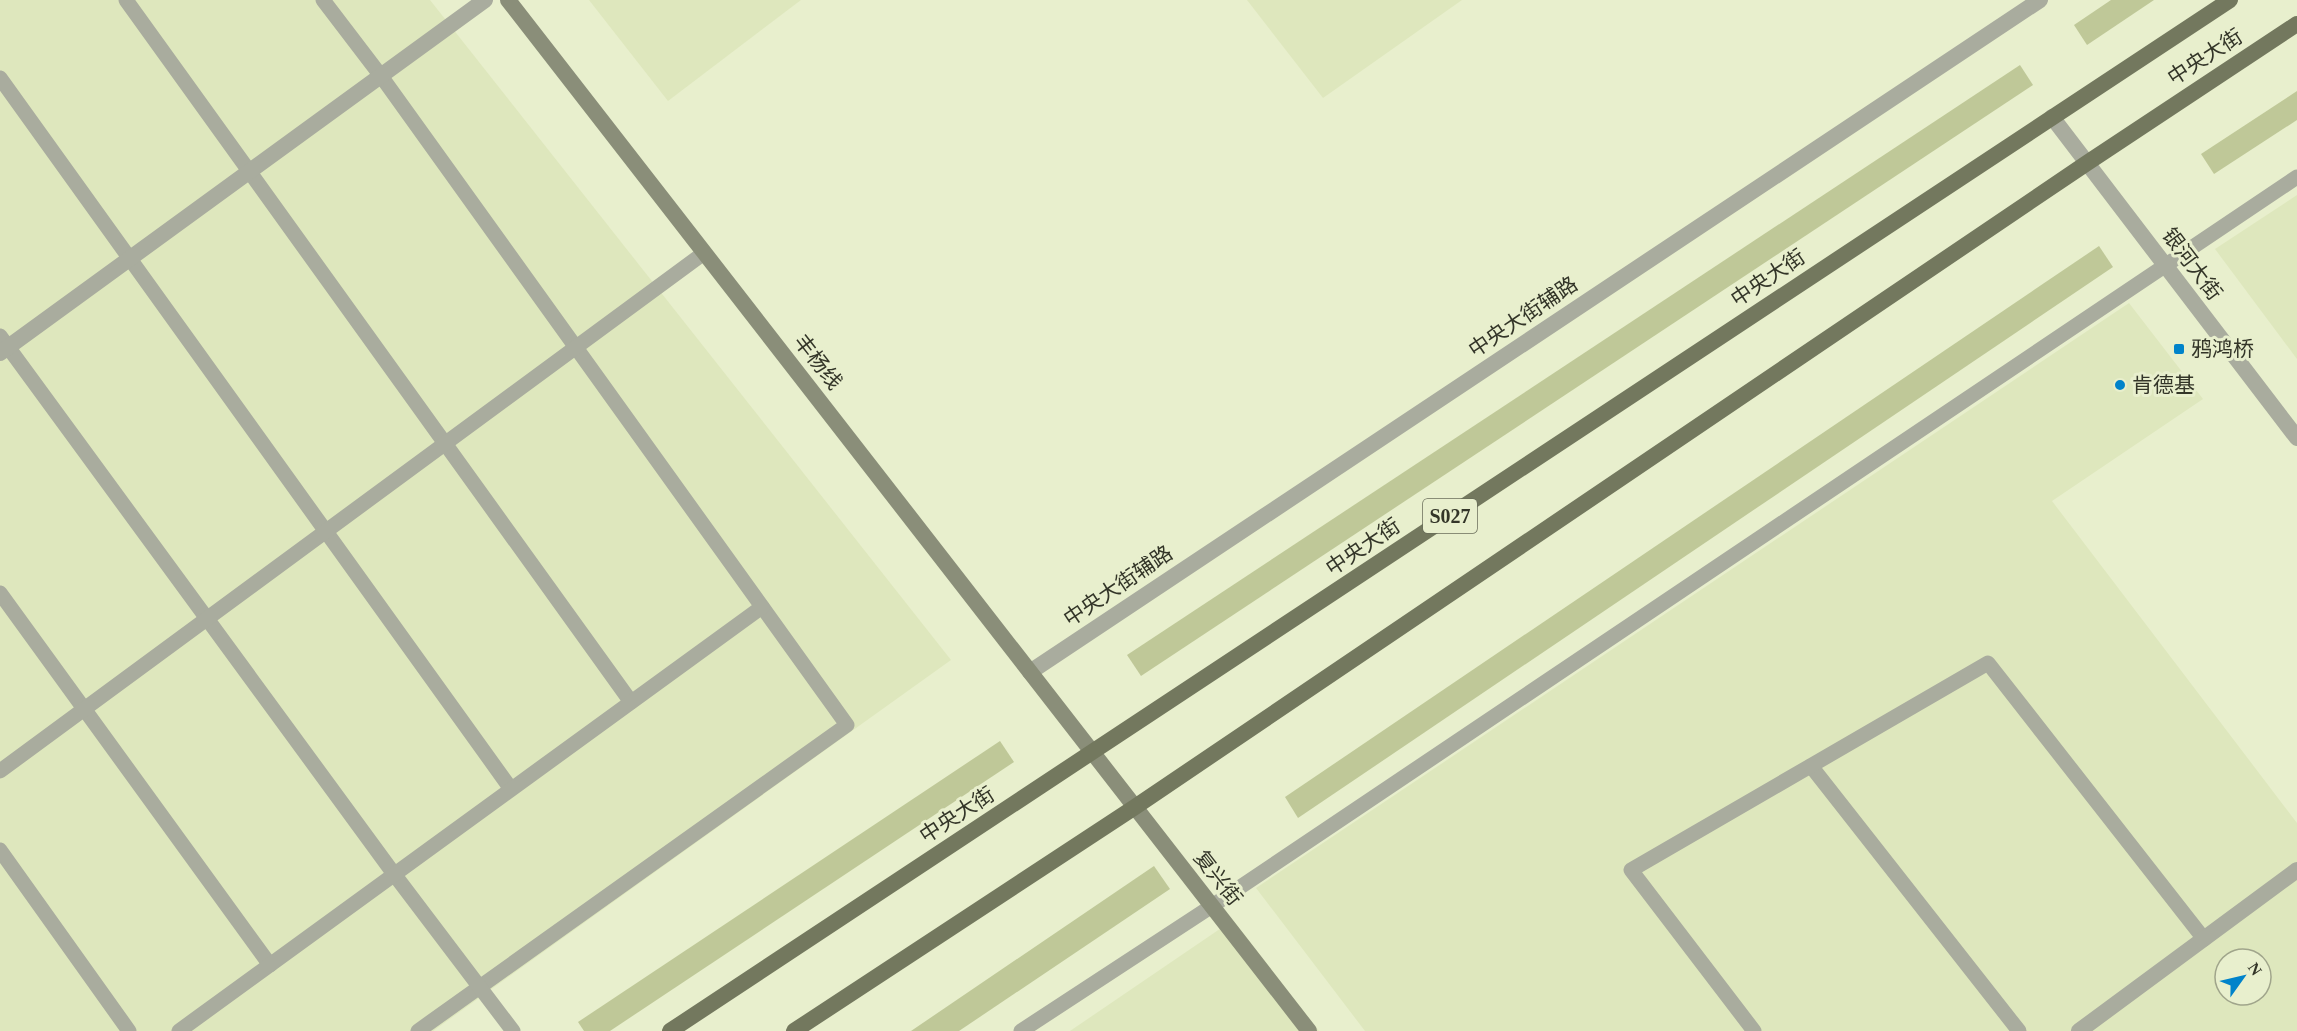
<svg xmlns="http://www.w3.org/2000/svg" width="2297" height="1031" font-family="'Times New Roman','Noto Sans SC',serif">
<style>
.built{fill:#dee7bd;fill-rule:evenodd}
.green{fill:#bfc898}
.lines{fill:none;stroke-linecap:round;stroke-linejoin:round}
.service{stroke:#a9ac9e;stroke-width:15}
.minor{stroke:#a9ac9e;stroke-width:16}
.tertiary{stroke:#a9ac9e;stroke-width:16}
.secondary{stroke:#8a8e79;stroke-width:16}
.primary{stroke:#73785e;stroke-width:16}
.poi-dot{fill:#0083ca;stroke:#e8efcd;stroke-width:2}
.labels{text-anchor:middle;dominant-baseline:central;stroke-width:6;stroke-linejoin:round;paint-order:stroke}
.shield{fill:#e8efcd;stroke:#696d5a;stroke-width:1.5}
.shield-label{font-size:20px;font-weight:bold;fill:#333528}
.street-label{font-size:21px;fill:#333528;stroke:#e8efcd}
.poi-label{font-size:21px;fill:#333528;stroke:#e8efcd;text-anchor:start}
</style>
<rect width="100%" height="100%" fill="#e8efcd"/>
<g class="built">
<path d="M 0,0 L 430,0 L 951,660 L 433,1031 L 0,1031 Z"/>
<path d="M 589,0 L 801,0 L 668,101 Z"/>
<path d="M 1247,0 L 1462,0 L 1323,98 Z"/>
<path d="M 2297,195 L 2297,359 L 2215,249 Z"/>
<path d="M 2129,303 L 2203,399 L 2052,501 L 2297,823 L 2297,1031 L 1365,1031 L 1256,888 ZM 2225,959 L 2261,959 L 2261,995 L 2225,995 Z"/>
<path d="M 1233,920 L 1319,1031 L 1070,1031 Z"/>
</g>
<g class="green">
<path d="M 2111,0 L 2154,0 L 2087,45 L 2074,25 Z"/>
<path d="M 2020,65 L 2033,85 L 1141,676 L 1127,655 Z"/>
<path d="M 2297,91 L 2297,120 L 2214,174 L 2201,154 Z"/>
<path d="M 2099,246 L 2113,267 L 1298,818 L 1285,797 Z"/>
<path d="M 1000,741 L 1014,762 L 610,1031 L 584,1031 L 578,1022 Z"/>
<path d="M 1154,866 L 1170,889 L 959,1031 L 911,1031 Z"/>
</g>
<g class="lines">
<g class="service">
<path d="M 126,0 L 631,702"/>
<path d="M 323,0 L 381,76 L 847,725 L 418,1031"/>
<path d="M 0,78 L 511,789"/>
<path d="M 0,336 L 394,874 L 513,1031"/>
<path d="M 0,593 L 270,965"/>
<path d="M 1811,766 L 2019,1031"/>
<path d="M 0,771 L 704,253"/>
<path d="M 0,850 L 129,1031"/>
<path d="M 179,1031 L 762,607"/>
<path d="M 1021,1031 L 1212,906 L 2297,177"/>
<path d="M 1754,1031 L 1631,870 L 1988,663 L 2204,939"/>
</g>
<g class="minor">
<path d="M 0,353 L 485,0"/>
<path d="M 1030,672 L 2040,0"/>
<path d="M 2079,1031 L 2297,870"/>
</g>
<path class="tertiary" d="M 2052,117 L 2297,438"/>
<path class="secondary" d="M 508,0 L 1309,1031"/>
<g class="primary">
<path d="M 670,1031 L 2230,0"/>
<path d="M 794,1031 L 1135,807 L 2087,163 L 2297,24"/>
</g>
</g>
<g class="poi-dot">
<rect x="2173" y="343" width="12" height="12" rx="3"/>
<circle cx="2120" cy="385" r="6"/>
</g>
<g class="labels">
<rect class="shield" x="1423" y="499" width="54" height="34" rx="4.5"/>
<g class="shield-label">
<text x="1450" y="516">S027</text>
</g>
<g class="street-label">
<text transform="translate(2205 57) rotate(-33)">中央大街</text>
<text transform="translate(2192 264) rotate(53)">银河大街</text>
<text transform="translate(1768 278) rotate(-34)">中央大街</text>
<text transform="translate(1523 317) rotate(-34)">中央大街辅路</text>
<text transform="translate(818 362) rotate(52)">丰杨线</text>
<text transform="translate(1363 547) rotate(-34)">中央大街</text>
<text transform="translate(1118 586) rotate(-34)">中央大街辅路</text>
<text transform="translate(957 815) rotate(-33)">中央大街</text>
<text transform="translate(1218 878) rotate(52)">复兴街</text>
</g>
<g class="poi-label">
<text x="2191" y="349">鸦鸿桥</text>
<text x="2132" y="385">肯德基</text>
</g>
</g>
<g transform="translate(2243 977) rotate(56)"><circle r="28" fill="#e8efcd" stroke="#a0a58b" stroke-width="1.5"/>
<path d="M0-4.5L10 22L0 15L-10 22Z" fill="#0083ca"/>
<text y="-9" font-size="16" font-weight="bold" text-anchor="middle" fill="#333528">N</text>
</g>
</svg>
